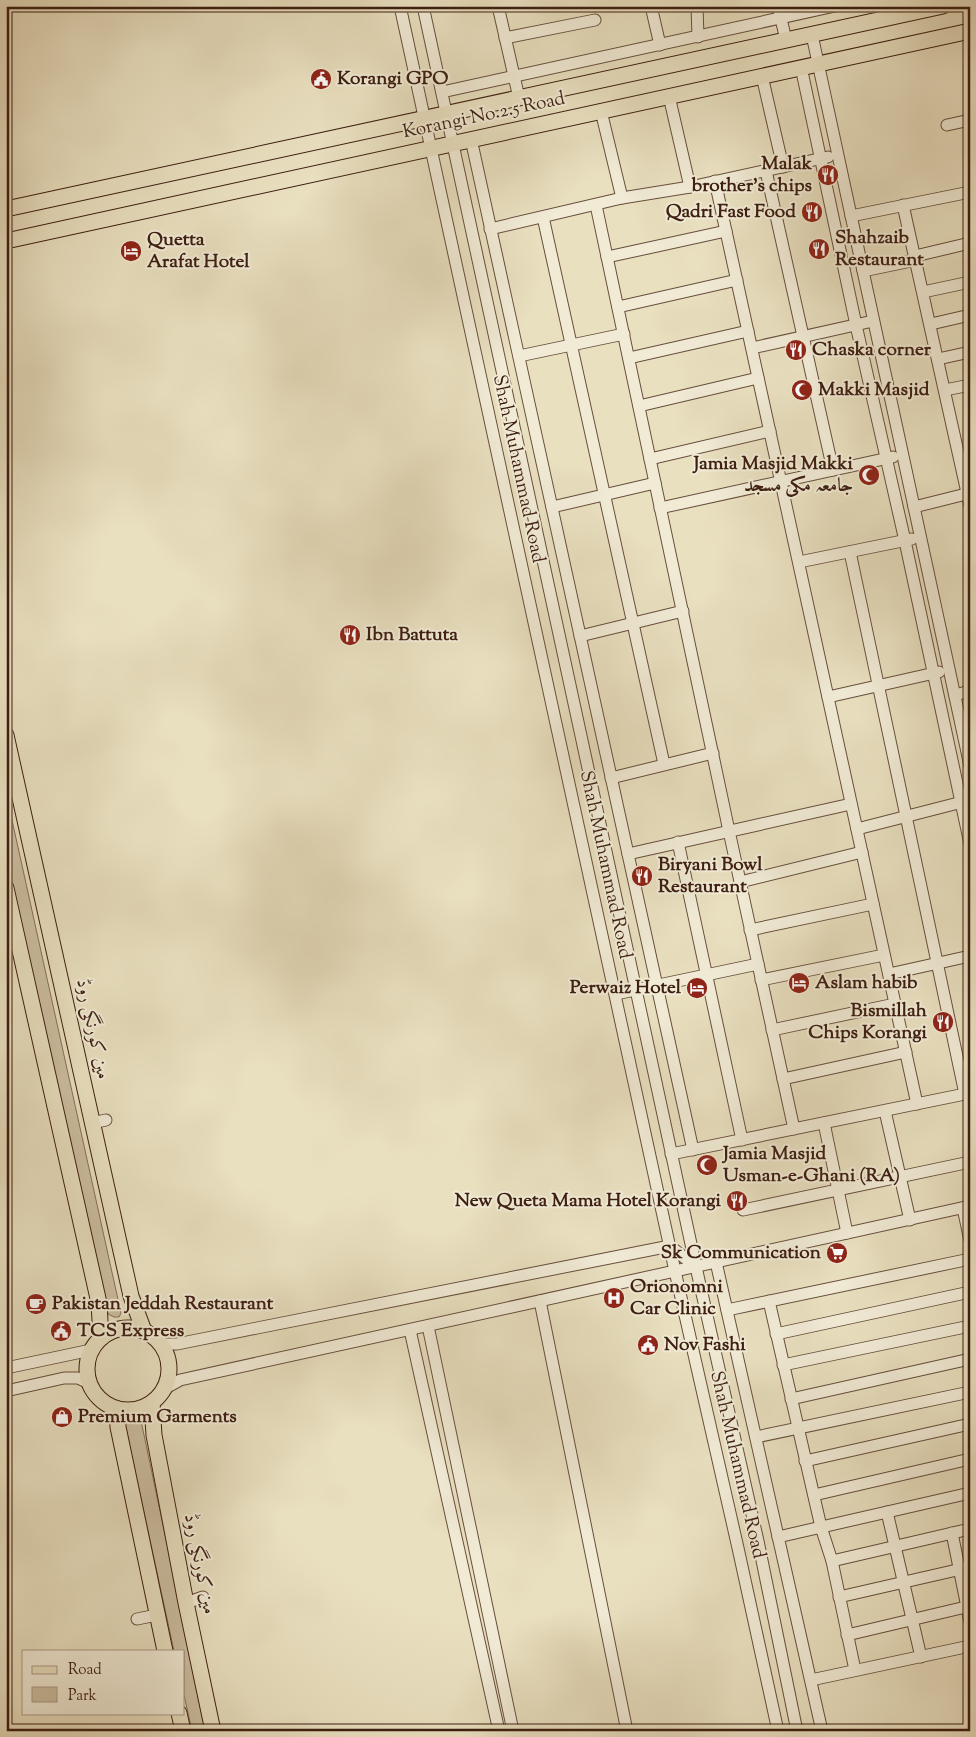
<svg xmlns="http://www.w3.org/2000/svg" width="976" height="1737" font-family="'Sorts Mill Goudy',Amiri,serif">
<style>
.green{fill:#ccbfa2;stroke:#846e5a}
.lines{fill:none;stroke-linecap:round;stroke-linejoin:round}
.minor-casing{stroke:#684e3d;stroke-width:13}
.major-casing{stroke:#3d1e11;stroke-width:17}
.minor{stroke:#f1ebd6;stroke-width:11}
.major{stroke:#e9e0c0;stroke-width:15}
.labels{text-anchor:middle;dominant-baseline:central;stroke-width:4;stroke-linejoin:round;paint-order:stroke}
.poi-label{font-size:19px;font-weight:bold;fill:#3d1e11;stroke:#f1ebd6;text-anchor:start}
.street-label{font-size:19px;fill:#3d1e11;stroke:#f1ebd6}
</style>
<rect width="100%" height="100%" fill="#e9e0c0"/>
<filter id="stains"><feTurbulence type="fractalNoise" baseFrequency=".004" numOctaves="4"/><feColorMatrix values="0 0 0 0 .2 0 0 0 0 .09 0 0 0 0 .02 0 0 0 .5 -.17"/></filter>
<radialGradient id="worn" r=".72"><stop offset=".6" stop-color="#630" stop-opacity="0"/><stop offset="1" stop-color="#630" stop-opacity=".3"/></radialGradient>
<g class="green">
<path d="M 6,793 L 121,1313 L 119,1317 L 114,1317 L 108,1314 L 6,855 Z"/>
<path d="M 136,1414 L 140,1416 L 183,1620 L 208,1731 L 192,1731 L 184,1695 L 184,1651 L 174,1651 L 124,1420 L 124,1417 Z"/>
</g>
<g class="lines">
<g class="minor-casing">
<g id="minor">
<path d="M 400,6 L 675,1271 L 738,1548 L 778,1731"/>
<path d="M 423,6 L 696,1267 L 758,1541 L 797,1731"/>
<path d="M 498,6 L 519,98"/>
<path d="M 651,6 L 660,45"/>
<path d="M 697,6 L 698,37"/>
<path d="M 778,6 L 786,40"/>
<path d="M 812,35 L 970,766"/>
<path d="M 505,38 L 595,20"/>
<path d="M 801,67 L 856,325 L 905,541 L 970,844"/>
<path d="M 762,76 L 783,167"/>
<path d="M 442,92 L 835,6"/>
<path d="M 669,96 L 690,187"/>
<path d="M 601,111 L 622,198"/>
<path d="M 947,125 L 970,120"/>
<path d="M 471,139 L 693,1150"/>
<path d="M 766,171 L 833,470"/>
<path d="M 715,181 L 917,1104"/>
<path d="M 596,205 L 729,831 L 794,1129"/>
<path d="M 903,205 L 970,506"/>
<path d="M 851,216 L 970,192"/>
<path d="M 543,217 L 664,764"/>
<path d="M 490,229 L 622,198 L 690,187 L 828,157"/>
<path d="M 915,256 L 970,243"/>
<path d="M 607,257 L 726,231"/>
<path d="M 863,271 L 916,260"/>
<path d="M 923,292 L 970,282"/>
<path d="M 618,307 L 737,280"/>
<path d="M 931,324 L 970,315"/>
<path d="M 752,348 L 873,321"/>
<path d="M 519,356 L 624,334"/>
<path d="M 629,358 L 748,331"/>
<path d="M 938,359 L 970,352"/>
<path d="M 945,390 L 970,385"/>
<path d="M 639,406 L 758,378"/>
<path d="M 650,459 L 770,431"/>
<path d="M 552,507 L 655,483"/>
<path d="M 914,507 L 970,493"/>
<path d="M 660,508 L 893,457"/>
<path d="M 850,552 L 965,1094"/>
<path d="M 799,562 L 912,539"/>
<path d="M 580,636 L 683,611"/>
<path d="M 955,695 L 970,691"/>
<path d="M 828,697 L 939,672"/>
<path d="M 611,778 L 713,753"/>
<path d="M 857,829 L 970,800"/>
<path d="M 678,842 L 742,1140"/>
<path d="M 628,854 L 851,804"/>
<path d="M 740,882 L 862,852"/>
<path d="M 750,930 L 873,904"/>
<path d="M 889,974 L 970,956"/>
<path d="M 761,980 L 884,955"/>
<path d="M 616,994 L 758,964"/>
<path d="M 772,1030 L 895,1004"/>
<path d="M 783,1079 L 906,1052"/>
<path d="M 885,1111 L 910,1220"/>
<path d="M 92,1123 L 106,1120"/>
<path d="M 824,1123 L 847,1233"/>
<path d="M 671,1154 L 970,1093"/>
<path d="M 963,1208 L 970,1241"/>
<path d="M 743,1210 L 970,1162"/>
<path d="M 670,1246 L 696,1267"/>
<path d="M 716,1262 L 822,1731"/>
<path d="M 540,1301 L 627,1731"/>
<path d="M 769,1301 L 821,1527 L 832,1561 L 855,1670"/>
<path d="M 727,1310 L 970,1259"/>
<path d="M 428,1326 L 513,1731"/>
<path d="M 410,1330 L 499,1731"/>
<path d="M 776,1334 L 970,1292"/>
<path d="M 161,1344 L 177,1344 L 257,1328 L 670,1246"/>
<path d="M 783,1365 L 970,1326"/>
<path d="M 6,1368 L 91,1350"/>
<path d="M 164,1389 L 180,1380 L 970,1206"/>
<path d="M 6,1391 L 64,1378 L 78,1378 L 89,1383"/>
<path d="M 791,1399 L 970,1359"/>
<path d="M 756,1437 L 970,1392"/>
<path d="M 805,1461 L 970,1424"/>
<path d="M 814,1495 L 970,1459"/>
<path d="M 887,1512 L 921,1657"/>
<path d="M 952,1533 L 970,1622"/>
<path d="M 778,1537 L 970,1493"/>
<path d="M 832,1561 L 970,1529"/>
<path d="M 839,1597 L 970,1567"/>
<path d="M 186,1603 L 203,1597"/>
<path d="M 137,1619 L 157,1615"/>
<path d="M 847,1635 L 970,1606"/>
<path d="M 811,1680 L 970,1646"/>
</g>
</g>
<g class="major-casing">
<g id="major">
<path d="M 6,209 L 943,6"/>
<path d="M 6,241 L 970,31"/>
<path d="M 6,735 L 131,1296 L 144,1331"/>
<path d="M 6,888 L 99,1303 L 101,1338"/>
<circle cx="128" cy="1369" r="41"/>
<path d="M 152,1403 L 154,1435 L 186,1603 L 213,1731"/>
<path d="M 117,1409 L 118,1427 L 165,1651"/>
<path d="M 179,1713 L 183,1731"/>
</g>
</g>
<use href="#minor" class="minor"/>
<use href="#major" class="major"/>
</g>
<defs>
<g id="civic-disc" transform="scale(1.125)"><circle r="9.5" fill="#8f2418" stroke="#f1ebd6"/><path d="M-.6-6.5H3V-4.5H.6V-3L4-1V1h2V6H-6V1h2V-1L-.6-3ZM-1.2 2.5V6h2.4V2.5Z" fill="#fff"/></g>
<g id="restaurant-disc" transform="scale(1.125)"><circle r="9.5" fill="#8f2418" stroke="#f1ebd6"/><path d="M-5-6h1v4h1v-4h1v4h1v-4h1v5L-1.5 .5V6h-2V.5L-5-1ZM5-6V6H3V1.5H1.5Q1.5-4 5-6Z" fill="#fff"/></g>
<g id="hotel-disc" transform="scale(1.125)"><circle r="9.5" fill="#8f2418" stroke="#f1ebd6"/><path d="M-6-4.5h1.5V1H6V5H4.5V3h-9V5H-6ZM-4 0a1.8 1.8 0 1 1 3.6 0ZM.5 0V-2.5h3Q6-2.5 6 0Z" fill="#fff"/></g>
<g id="mosque-disc" transform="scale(1.125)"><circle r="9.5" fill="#8f2418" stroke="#f1ebd6"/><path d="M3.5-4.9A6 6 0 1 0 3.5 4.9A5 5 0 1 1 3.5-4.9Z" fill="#fff"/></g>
<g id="supermarket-disc" transform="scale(1.125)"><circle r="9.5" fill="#8f2418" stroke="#f1ebd6"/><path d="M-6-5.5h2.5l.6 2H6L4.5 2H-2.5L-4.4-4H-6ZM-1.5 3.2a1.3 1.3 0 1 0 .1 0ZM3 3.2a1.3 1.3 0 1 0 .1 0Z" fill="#fff"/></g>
<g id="hospital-disc" transform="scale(1.125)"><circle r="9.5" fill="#8f2418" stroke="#f1ebd6"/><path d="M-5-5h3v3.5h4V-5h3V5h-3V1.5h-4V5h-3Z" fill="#fff"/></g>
<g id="cafe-disc" transform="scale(1.125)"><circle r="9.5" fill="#8f2418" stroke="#f1ebd6"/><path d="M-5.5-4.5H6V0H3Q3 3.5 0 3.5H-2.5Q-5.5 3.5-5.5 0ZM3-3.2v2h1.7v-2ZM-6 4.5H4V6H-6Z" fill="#fff"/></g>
<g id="shop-disc" transform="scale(1.125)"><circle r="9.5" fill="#8f2418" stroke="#f1ebd6"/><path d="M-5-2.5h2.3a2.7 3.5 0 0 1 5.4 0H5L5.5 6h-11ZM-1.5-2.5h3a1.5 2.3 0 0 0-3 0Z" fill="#fff"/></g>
</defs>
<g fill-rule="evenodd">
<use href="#civic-disc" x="321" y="79"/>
<use href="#restaurant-disc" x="828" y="175"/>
<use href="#restaurant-disc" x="812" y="212"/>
<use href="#restaurant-disc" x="819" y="249"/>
<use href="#hotel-disc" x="131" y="251"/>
<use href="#restaurant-disc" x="796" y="350"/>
<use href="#mosque-disc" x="802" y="390"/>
<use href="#mosque-disc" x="869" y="475"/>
<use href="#restaurant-disc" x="350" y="635"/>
<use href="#restaurant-disc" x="642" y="876"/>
<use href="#hotel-disc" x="799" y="983"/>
<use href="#hotel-disc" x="697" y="988"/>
<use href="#restaurant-disc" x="943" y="1022"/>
<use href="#mosque-disc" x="707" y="1165"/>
<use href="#restaurant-disc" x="737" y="1201"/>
<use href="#supermarket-disc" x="837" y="1253"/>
<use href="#hospital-disc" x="614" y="1298"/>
<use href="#cafe-disc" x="36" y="1304"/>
<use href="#civic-disc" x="61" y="1331"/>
<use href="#civic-disc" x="648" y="1345"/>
<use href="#shop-disc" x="62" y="1417"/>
</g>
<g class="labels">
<g class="poi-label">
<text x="337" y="79">Korangi GPO</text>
<text x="812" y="164" text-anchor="end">Malak<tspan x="812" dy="22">brother's chips</tspan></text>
<text x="796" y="212" text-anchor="end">Qadri Fast Food</text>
<text x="835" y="238">Shahzaib<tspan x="835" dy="22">Restaurant</tspan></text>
<text x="147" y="240">Quetta<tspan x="147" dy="22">Arafat Hotel</tspan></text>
<text x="812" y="350">Chaska corner</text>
<text x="818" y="390">Makki Masjid</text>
<text x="853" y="464" text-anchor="end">Jamia Masjid Makki<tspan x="853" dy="22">جامعہ مکی مسجد</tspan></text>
<text x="366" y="635">Ibn Battuta</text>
<text x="658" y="865">Biryani Bowl<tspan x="658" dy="22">Restaurant</tspan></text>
<text x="815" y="983">Aslam habib</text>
<text x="681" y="988" text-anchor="end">Perwaiz Hotel</text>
<text x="927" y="1011" text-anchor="end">Bismillah<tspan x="927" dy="22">Chips Korangi</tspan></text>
<text x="723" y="1154">Jamia Masjid<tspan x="723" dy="22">Usman-e-Ghani (RA)</tspan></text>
<text x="721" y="1201" text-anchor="end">New Queta Mama Hotel Korangi</text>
<text x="821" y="1253" text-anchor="end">Sk Communication</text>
<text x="630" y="1287">Orionomni<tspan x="630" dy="22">Car Clinic</tspan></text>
<text x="52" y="1304">Pakistan Jeddah Restaurant</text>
<text x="77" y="1331">TCS Express</text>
<text x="664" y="1345">Nov Fashi</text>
<text x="78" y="1417">Premium Garments</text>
</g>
<g class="street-label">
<text transform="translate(484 116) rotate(-12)">Korangi No.2.5 Road</text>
<text transform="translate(518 469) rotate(78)">Shah Muhammad Road</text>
<text transform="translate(605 865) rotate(78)">Shah Muhammad Road</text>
<text transform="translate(92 1029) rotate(78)">مین کورنگی روڈ</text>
<text transform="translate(737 1465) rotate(77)">Shah Muhammad Road</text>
<text transform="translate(199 1564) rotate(79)">مین کورنگی روڈ</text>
</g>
</g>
<rect width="976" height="1737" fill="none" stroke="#e9e0c0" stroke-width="25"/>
<rect x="8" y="8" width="961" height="1722" fill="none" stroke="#3d1e11" stroke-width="2.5"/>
<rect x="12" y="12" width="951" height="1712" fill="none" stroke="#3d1e11"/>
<rect x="22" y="1650" width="162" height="65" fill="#f1ebd6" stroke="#a99987"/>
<rect x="32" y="1666" width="25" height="8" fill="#e9e0c0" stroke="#a99987"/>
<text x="68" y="1674" font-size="15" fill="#3d1e11">Road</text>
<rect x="32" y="1687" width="25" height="15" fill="#ccbfa2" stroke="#a99987"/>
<text x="68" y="1700" font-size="15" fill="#3d1e11">Park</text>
<rect width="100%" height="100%" filter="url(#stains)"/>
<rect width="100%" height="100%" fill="url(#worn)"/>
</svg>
